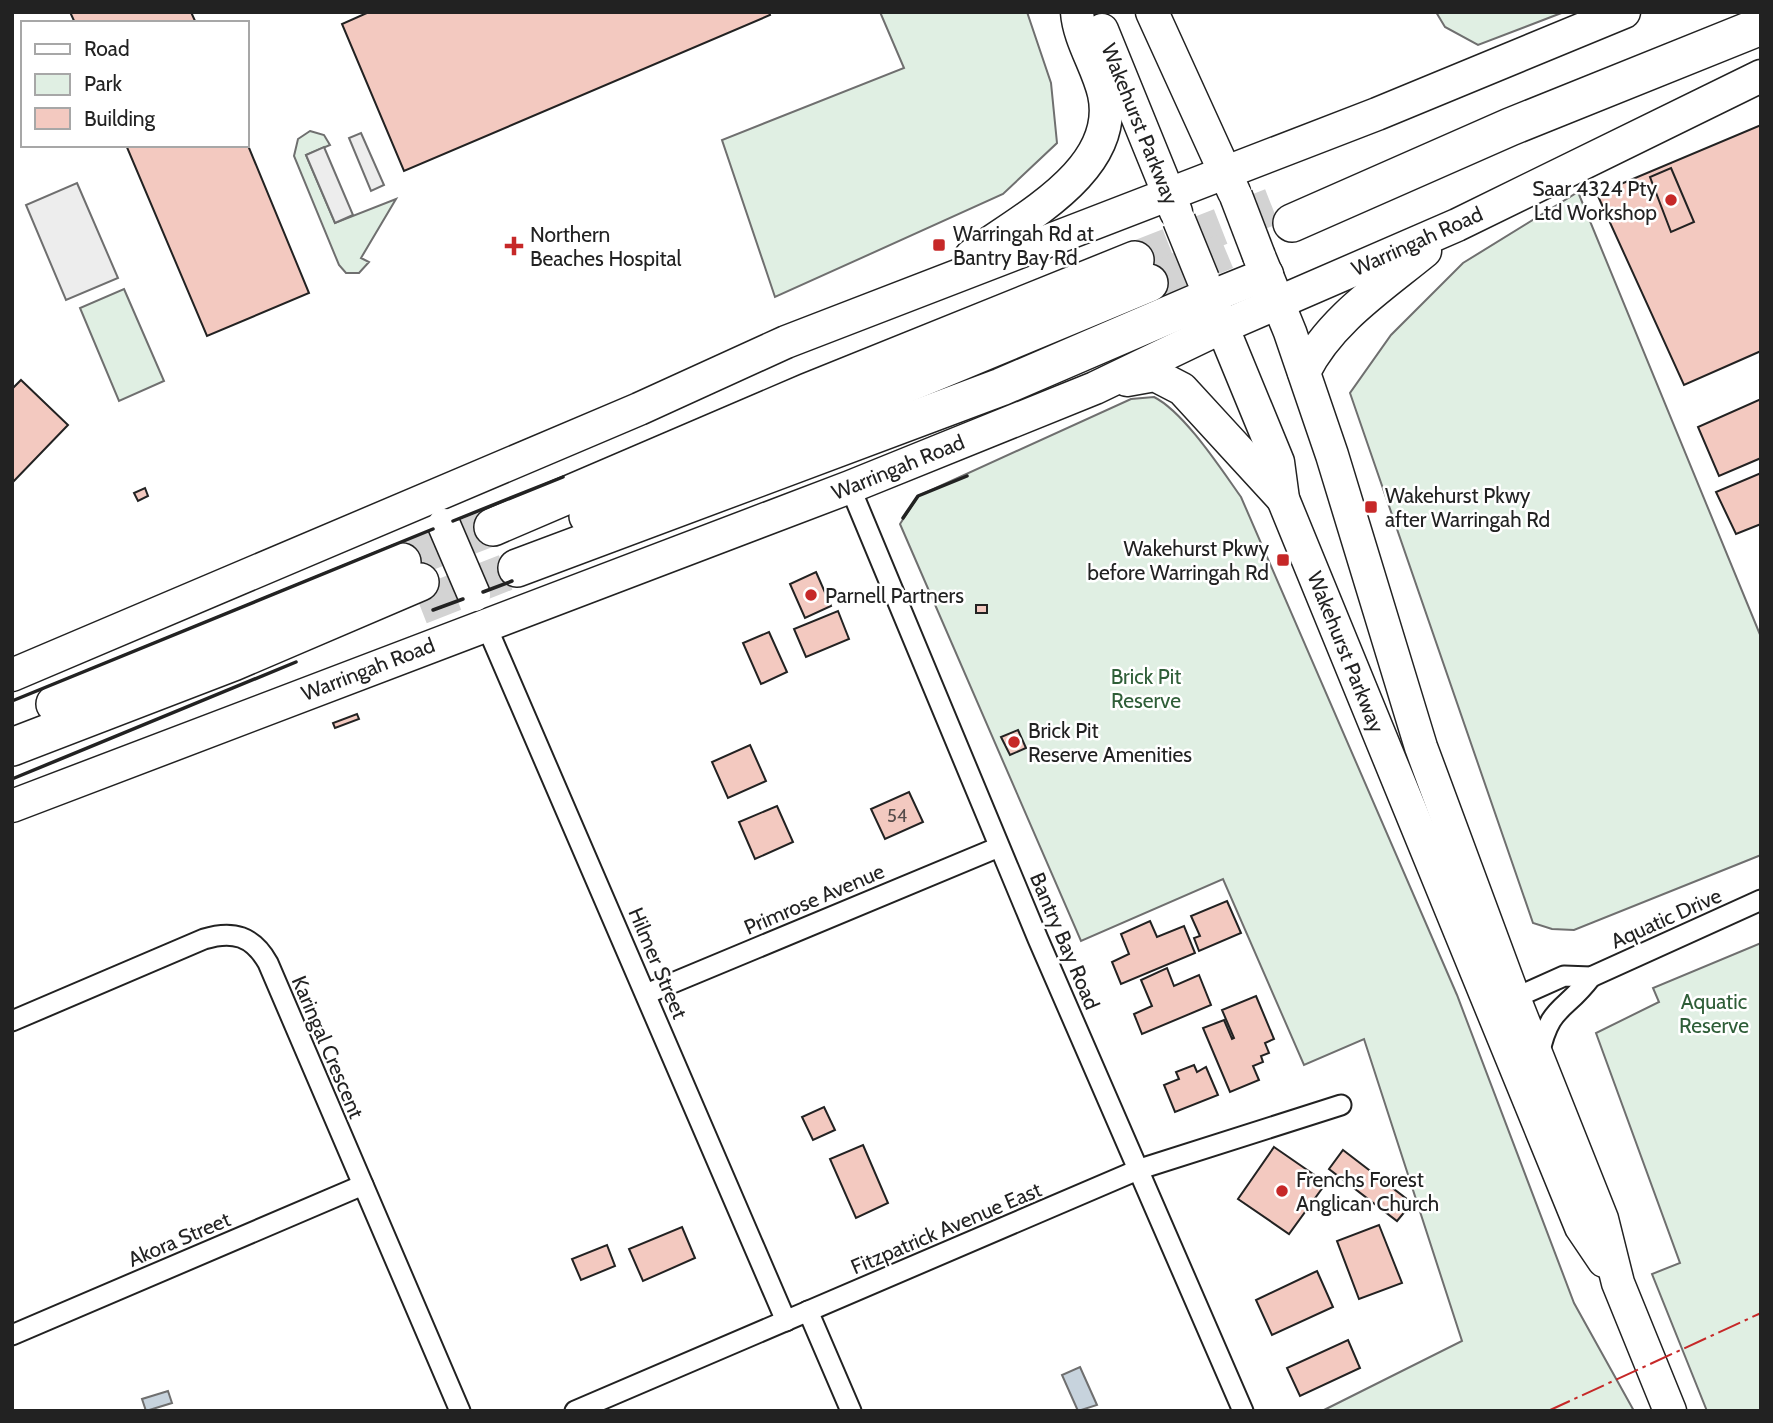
<svg xmlns="http://www.w3.org/2000/svg" width="1773" height="1423" font-family="Cabin,sans-serif">
<style>
.green{fill:#e0efe3;stroke:#6f6f6f;stroke-width:2}
.parking{fill:#ededed;stroke:#6f6f6f;stroke-width:2}
.water{fill:#c7d3dd;stroke:#6f6f6f;stroke-width:2}
.building{fill:#f3c9c0;stroke:#222;stroke-width:2}
.lines{fill:none;stroke-linecap:round;stroke-linejoin:round}
.highway-tunnel{stroke:#d3d3d3;stroke-width:37;stroke-dasharray:37 18;stroke-linecap:butt}
.street-casing{stroke:#222;stroke-width:23}
.primary-casing{stroke:#222;stroke-width:35}
.highway-casing{stroke:#222;stroke-width:40}
.street{stroke:#fff;stroke-width:19}
.primary{stroke:#fff;stroke-width:32}
.highway{stroke:#fff;stroke-width:37}
.primary-bridge-casing{stroke:#222;stroke-width:35;stroke-linecap:butt}
.primary-bridge{stroke:#fff;stroke-width:32}
.wall{stroke:#222;stroke-width:3.5}
.power{stroke:#c62828;stroke-width:2;stroke-dasharray:24 5 3.5 5;stroke-linecap:butt}
.poi-dot{fill:#c62828;stroke:#fff;stroke-width:2.5}
.labels{text-anchor:middle;dominant-baseline:central;stroke-width:5;stroke-linejoin:round;paint-order:stroke}
.number-label{font-size:18px;fill:#564c4a}
.street-label{font-size:21px;fill:#222;stroke:#fff}
.poi-label{font-size:21px;fill:#222;stroke:#fff;text-anchor:start}
.park-label{font-size:21px;fill:#2f5e38;stroke:#fff}
</style>
<rect width="100%" height="100%" fill="#fff"/>
<g class="green">
<path d="M 880,12 L 1027,12 L 1051,83 L 1057,143 L 1003,194 L 775,297 L 722,140 L 904,68 Z"/>
<path d="M 1436,12 L 1564,12 L 1478,45 L 1445,27 Z"/>
<path d="M 310,131 L 324,135 L 330,145 L 306,155 L 335,223 L 396,199 L 361,258 L 369,262 L 359,273 L 346,273 L 339,265 L 294,156 L 298,139 Z"/>
<path d="M 1578,192 L 1761,637 L 1761,855 L 1574,930 L 1552,929 L 1533,923 L 1350,393 L 1391,335 L 1463,263 Z"/>
<path d="M 124,289 L 164,381 L 119,401 L 80,308 Z"/>
<path d="M 1154,397 C 1184,412 1221,469 1241,497 L 1457,995 L 1574,1303 L 1634,1411 L 1322,1411 L 1462,1341 L 1364,1039 L 1304,1065 L 1223,879 L 1081,941 L 900,524 L 918,496 L 1131,399 Z"/>
<path d="M 1761,943 L 1761,1411 L 1707,1411 L 1652,1274 L 1680,1263 L 1596,1033 L 1659,1002 L 1653,988 Z"/>
</g>
<g class="parking">
<path d="M 361,133 L 384,185 L 371,191 L 349,138 Z"/>
<path d="M 324,147 L 353,215 L 335,223 L 306,155 Z"/>
<path d="M 77,183 L 118,278 L 66,300 L 26,205 Z"/>
</g>
<g class="water">
<path d="M 1080,1367 L 1097,1405 L 1078,1411 L 1062,1375 Z"/>
<path d="M 168,1391 L 172,1403 L 146,1411 L 142,1399 Z"/>
</g>
<g class="building">
<path d="M 70,12 L 191,12 L 196,23 L 75,23 Z"/>
<path d="M 369,12 L 769,12 L 770,15 L 404,171 L 342,24 Z"/>
<path d="M 1761,125 L 1761,351 L 1684,385 L 1597,194 Z"/>
<path d="M 247,143 L 309,293 L 207,336 L 126,145 L 247,145 Z"/>
<path d="M 1671,168 L 1694,222 L 1671,232 L 1650,177 Z"/>
<path d="M 21,380 L 68,425 L 12,483 L 12,389 Z"/>
<path d="M 1761,399 L 1761,458 L 1719,476 L 1698,427 Z"/>
<path d="M 1761,473 L 1761,524 L 1736,534 L 1716,492 Z"/>
<path d="M 145,488 L 148,496 L 138,501 L 134,493 Z"/>
<path d="M 816,572 L 831,606 L 805,618 L 790,584 Z"/>
<rect x="976" y="605" width="11" height="8"/>
<path d="M 838,611 L 849,639 L 806,657 L 794,629 Z"/>
<path d="M 769,632 L 787,672 L 761,684 L 743,643 Z"/>
<path d="M 357,714 L 359,719 L 335,728 L 333,723 Z"/>
<path d="M 1018,730 L 1026,748 L 1010,755 L 1001,737 Z"/>
<path d="M 750,745 L 766,781 L 728,798 L 712,762 Z"/>
<path d="M 909,792 L 923,822 L 885,839 L 871,809 Z"/>
<path d="M 777,806 L 793,842 L 755,859 L 739,822 Z"/>
<path d="M 1227,901 L 1241,933 L 1199,951 L 1194,938 L 1200,936 L 1191,916 Z"/>
<path d="M 1150,921 L 1157,937 L 1184,926 L 1195,953 L 1121,984 L 1112,962 L 1129,954 L 1121,934 Z"/>
<path d="M 1167,968 L 1174,986 L 1199,975 L 1211,1005 L 1142,1034 L 1134,1014 L 1152,1006 L 1141,980 Z"/>
<path d="M 1256,996 L 1274,1039 L 1265,1043 L 1269,1053 L 1261,1056 L 1263,1062 L 1253,1066 L 1259,1080 L 1230,1092 L 1203,1028 L 1224,1020 L 1232,1039 L 1234,1038 L 1222,1010 Z"/>
<path d="M 1194,1065 L 1197,1072 L 1206,1067 L 1218,1095 L 1175,1112 L 1164,1085 L 1179,1079 L 1176,1072 Z"/>
<path d="M 824,1107 L 835,1130 L 813,1140 L 802,1117 Z"/>
<path d="M 863,1145 L 888,1203 L 856,1218 L 830,1159 Z"/>
<path d="M 1274,1147 L 1326,1183 L 1289,1234 L 1238,1199 Z"/>
<path d="M 1343,1150 L 1412,1203 L 1397,1221 L 1329,1169 Z"/>
<path d="M 1379,1225 L 1402,1283 L 1359,1299 L 1337,1241 Z"/>
<path d="M 682,1227 L 695,1258 L 643,1281 L 629,1249 Z"/>
<path d="M 607,1245 L 615,1266 L 581,1280 L 572,1259 Z"/>
<path d="M 1317,1271 L 1333,1307 L 1272,1335 L 1256,1300 Z"/>
<path d="M 1348,1340 L 1360,1368 L 1300,1396 L 1287,1368 Z"/>
</g>
<g class="lines">
<g class="highway-tunnel">
<path d="M 1135,260 L 1283,202"/>
<path d="M 1149,283 L 1226,251"/>
<path d="M 402,562 L 493,527"/>
<path d="M 420,606 L 517,568"/>
</g>
<g class="street-casing">
<g id="street">
<path d="M 850,487 L 1038,939 L 1243,1411"/>
<path d="M 486,625 L 786,1321"/>
<path d="M 646,994 L 999,847"/>
<path d="M 1506,1002 L 1564,976 L 1591,977 L 1761,900"/>
<path d="M 12,1021 L 204,939 C 233,930 253,936 268,963 L 460,1411"/>
<path d="M 1539,1055 C 1550,1004 1564,1013 1591,977"/>
<path d="M 808,1311 L 851,1411"/>
<path d="M 12,1335 L 363,1185"/>
<path d="M 575,1411 L 1140,1169 L 1341,1105"/>
</g>
</g>
<g class="primary-casing">
<g id="primary">
<path d="M 1152,12 L 1234,192"/>
<path d="M 1102,30 L 1176,212"/>
<path d="M 971,256 C 1021,219 1121,170 1104,94 C 1098,67 1079,40 1077,12"/>
<path d="M 1259,256 L 1290,332 L 1332,455 L 1421,747 L 1514,998 L 1602,1219 L 1618,1283 L 1670,1411"/>
<path d="M 1210,297 L 1267,274"/>
<path d="M 1215,309 L 1278,462 L 1283,499 L 1581,1227 L 1604,1261"/>
<path d="M 1304,372 C 1329,321 1381,287 1425,251"/>
<path d="M 1127,380 L 1155,375 L 1182,389 L 1283,499"/>
<path d="M 12,675 L 639,409 L 786,342 L 1377,114 L 1624,12"/>
<path d="M 12,806 L 850,487 L 1095,388 L 1222,327 L 1457,225 L 1761,76"/>
</g>
</g>
<g class="highway-casing">
<g id="highway">
<path d="M 1292,223 L 1510,127 L 1761,26"/>
<path d="M 588,516 L 1149,283"/>
<path d="M 493,527 L 808,392 L 1135,260"/>
<path d="M 517,568 L 1001,387 L 1210,297"/>
<path d="M 55,704 L 402,562"/>
<path d="M 12,747 L 233,662 L 420,582"/>
</g>
</g>
<use href="#street" class="street"/>
<use href="#primary" class="primary"/>
<use href="#highway" class="highway"/>
<g class="primary-bridge-casing">
<g id="primary-bridge">
<path d="M 1236,196 L 1259,256"/>
<path d="M 1179,220 L 1203,279"/>
<path d="M 444,525 L 474,595"/>
</g>
</g>
<use href="#primary-bridge" class="primary-bridge"/>
<g class="wall">
<path d="M 903,518 L 918,496 L 967,476"/>
<path d="M 453,521 L 563,477"/>
<path d="M 483,592 L 512,581"/>
<path d="M 433,610 L 463,599"/>
<path d="M 12,701 L 433,529"/>
<path d="M 12,779 L 296,662"/>
</g>
<path class="power" d="M 1548,1411 L 1761,1313"/>
</g>
<g class="poi-dot">
<circle cx="1671" cy="200" r="7"/>
<rect x="932" y="238" width="14" height="14" rx="3.5"/>
<path d="M510.5 235.5h7v7h7v7h-7v7h-7v-7h-7v-7h7z"/>
<rect x="1364" y="500" width="14" height="14" rx="3.5"/>
<rect x="1276" y="553" width="14" height="14" rx="3.5"/>
<circle cx="811" cy="595" r="7"/>
<circle cx="1014" cy="742" r="7"/>
<circle cx="1282" cy="1191" r="7"/>
</g>
<g class="labels">
<g class="number-label">
<text x="897" y="816">54</text>
</g>
<g class="street-label">
<text transform="translate(1140 124) rotate(68)">Wakehurst Parkway</text>
<text transform="translate(1417 241) rotate(-24)">Warringah Road</text>
<text transform="translate(898 467) rotate(-22)">Warringah Road</text>
<text transform="translate(1346 652) rotate(68)">Wakehurst Parkway</text>
<text transform="translate(368 669) rotate(-21)">Warringah Road</text>
<text transform="translate(814 899) rotate(-23)">Primrose Avenue</text>
<text transform="translate(1666 918) rotate(-24)">Aquatic Drive</text>
<text transform="translate(1065 941) rotate(67)">Bantry Bay Road</text>
<text transform="translate(658 963) rotate(67)">Hilmer Street</text>
<text transform="translate(328 1047) rotate(67)">Karingal Crescent</text>
<text transform="translate(946 1228) rotate(-23)">Fitzpatrick Avenue East</text>
<text transform="translate(179 1239) rotate(-23)">Akora Street</text>
</g>
<g class="poi-label">
<text x="1657" y="188" text-anchor="end">Saar 4324 Pty<tspan x="1657" dy="24">Ltd Workshop</tspan></text>
<text x="953" y="233">Warringah Rd at<tspan x="953" dy="24">Bantry Bay Rd</tspan></text>
<text x="530" y="234">Northern<tspan x="530" dy="24">Beaches Hospital</tspan></text>
<text x="1385" y="495">Wakehurst Pkwy<tspan x="1385" dy="24">after Warringah Rd</tspan></text>
<text x="1269" y="548" text-anchor="end">Wakehurst Pkwy<tspan x="1269" dy="24">before Warringah Rd</tspan></text>
<text x="825" y="595">Parnell Partners</text>
<text x="1028" y="730">Brick Pit<tspan x="1028" dy="24">Reserve Amenities</tspan></text>
<text x="1296" y="1179">Frenchs Forest<tspan x="1296" dy="24">Anglican Church</tspan></text>
</g>
<g class="park-label">
<text x="1146" y="676">Brick Pit<tspan x="1146" dy="24">Reserve</tspan></text>
<text x="1714" y="1001">Aquatic<tspan x="1714" dy="24">Reserve</tspan></text>
</g>
</g>
<rect width="1773" height="1423" fill="none" stroke="#222222" stroke-width="28"/>
<rect x="21" y="21" width="228" height="126" fill="#ffffff" stroke="#a7a7a7" stroke-width="2"/>
<rect x="35" y="44" width="35" height="10" fill="#ffffff" stroke="#a7a7a7" stroke-width="2"/>
<text x="84" y="56" font-size="21" fill="#222222">Road</text>
<rect x="35" y="74" width="35" height="21" fill="#e0efe3" stroke="#a7a7a7" stroke-width="2"/>
<text x="84" y="91" font-size="21" fill="#222222">Park</text>
<rect x="35" y="108" width="35" height="21" fill="#f3c9c0" stroke="#a7a7a7" stroke-width="2"/>
<text x="84" y="126" font-size="21" fill="#222222">Building</text>
</svg>
